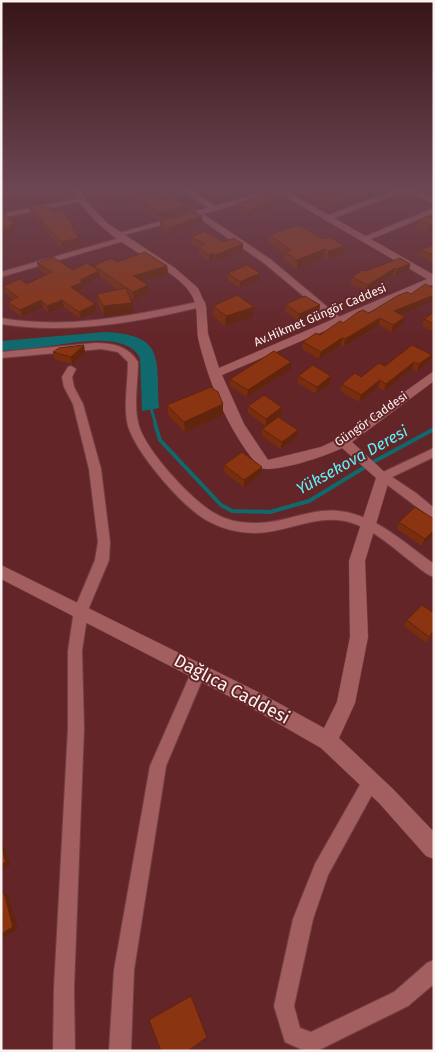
<svg xmlns="http://www.w3.org/2000/svg" width="435" height="1052" font-family="'Fira Sans',sans-serif">
<style>
.water{fill:#10696c}
.lines{fill:none;stroke-linecap:round;stroke-linejoin:round}
.stream-far1{stroke:#10696c;stroke-width:3}
.stream{stroke:#10696c;stroke-width:4}
.street-casing{stroke:#714046;stroke-width:2}
.secondary-casing{stroke:#714046;stroke-width:1}
.street{fill:#a35e5f;fill-rule:evenodd}
.secondary{fill:#a35e5f;fill-rule:evenodd}
.wall{fill:#782d0f}
.shaded-wall{fill:#61240c}
.building{fill:#8b3411;stroke:#61240c}
.labels{text-anchor:middle;dominant-baseline:central;stroke-width:4;stroke-linejoin:round;paint-order:stroke}
.far-street-label{font-size:12px;fill:#faf2f1;stroke:#642528}
.water-label{font-size:16px;font-style:italic;fill:#5cf3fa;stroke:#642528}
.near-street-label{font-size:18px;fill:#faf2f1;stroke:#642528}
</style>
<rect width="100%" height="100%" fill="#642528"/>
<path class="water" d="M 105,332 C 166,335 156,359 159,408 L 142,411 L 140,358 C 125,330 70,344 44,347 C 30,349 16,350 1,351 L 1,341 Z"/>
<g class="lines">
<path class="stream-far1" d="M 150,405 L 156,425"/>
<path class="stream" d="M 155,424 L 160,440 L 221,505 L 232,511 L 270,512 L 309,501 L 375,461 L 434,429"/>
<g class="street-casing">
<g id="street">
<path d="M 181,189 L 189,189 L 215,206 L 276,189 L 288,189 L 203,214 L 270,259 L 343,320 L 343,324 L 337,324 L 264,263 L 196,216 L 116,237 L 112,235 L 208,208 Z"/>
<path d="M 396,189 L 414,189 L 434,198 L 434,203 L 406,190 L 329,220 L 322,218 Z"/>
<path d="M 81,198 L 83,199 L 83,201 L 1,218 L 1,214 Z"/>
<path d="M 434,208 L 434,213 L 366,241 L 359,239 Z"/>
<path d="M 120,238 L 127,240 L 1,277 L 1,272 Z"/>
<path d="M 202,301 L 205,302 L 205,306 C 139,322 69,335 1,324 L 1,318 C 70,330 135,315 202,301 Z"/>
<path d="M 95,343 C 113,343 128,346 138,362 C 138,383 133,406 139,426 C 147,452 193,502 216,514 C 228,521 242,523 256,523 C 287,523 315,505 346,512 C 380,519 407,545 434,564 L 434,577 C 425,574 417,566 409,560 C 390,545 369,526 345,521 C 313,515 286,533 255,533 C 239,533 222,529 208,521 C 183,508 136,453 128,426 C 123,406 128,383 128,362 L 118,352 L 101,349 L 1,358 L 1,352 Z"/>
<path d="M 71,366 L 76,369 L 72,377 L 74,387 L 83,404 L 101,469 L 110,542 L 109,560 L 88,610 L 82,651 L 84,728 L 74,988 L 75,1051 L 53,1051 L 54,988 L 68,728 L 68,651 L 74,610 L 95,560 L 98,542 L 89,469 L 73,404 L 64,387 L 62,377 L 68,367 Z"/>
<path d="M 434,448 L 434,457 L 392,477 L 416,493 L 434,508 L 434,520 L 377,477 L 379,474 Z"/>
<path d="M 199,664 L 204,666 L 206,671 L 166,766 L 134,970 L 131,1051 L 109,1051 L 114,970 L 150,766 L 194,666 Z"/>
<path d="M 371,774 L 377,776 L 379,782 L 328,875 L 313,919 L 294,1006 L 300,1028 L 311,1032 L 394,992 L 427,963 L 434,960 L 434,984 L 408,1006 L 319,1050 L 305,1051 L 285,1042 L 274,1006 L 293,919 L 315,864 L 365,776 Z"/>
</g>
</g>
<g class="secondary-casing">
<path id="secondary" d="M 72,189 L 80,189 L 87,202 L 107,223 L 175,268 L 198,288 L 206,306 L 208,334 L 219,368 L 427,279 L 272,189 L 283,189 L 434,275 L 434,284 L 222,375 L 244,424 L 268,460 L 321,447 L 338,439 L 434,371 L 434,381 L 352,442 L 390,477 L 365,561 L 368,637 L 355,703 L 339,738 L 393,789 L 434,832 L 434,859 L 426,856 L 379,803 L 321,748 L 248,706 L 1,579 L 1,565 L 262,694 L 324,728 L 337,702 L 350,637 L 349,561 L 376,478 L 342,448 C 326,456 276,473 260,468 C 230,434 210,386 199,342 C 195,326 200,308 191,294 C 183,281 168,272 156,264 C 123,243 91,226 72,189 Z"/>
</g>
<use href="#street" class="street"/>
<use href="#secondary" class="secondary"/>
</g>
<g class="wall">
<path d="M 1,189 L 54,212 L 73,226 L 74,231 L 81,246 L 63,250 L 42,226 L 40,227 L 31,214 L 27,201 Z"/>
<path d="M 90,189 L 156,189 L 146,192 L 162,201 L 186,205 L 186,212 L 159,220 L 146,213 L 146,210 L 128,201 L 106,207 L 91,196 Z"/>
<path d="M 297,189 L 329,189 L 347,204 L 331,210 L 297,191 Z"/>
<path d="M 288,194 L 287,200 L 247,217 L 237,210 L 237,204 Z"/>
<path d="M 434,214 L 434,230 L 428,233 L 416,229 L 418,221 L 433,218 Z"/>
<path d="M 160,221 L 203,223 L 170,234 L 160,227 Z"/>
<path d="M 269,235 L 323,239 L 345,246 L 344,254 L 327,259 L 324,257 L 297,269 L 284,260 L 285,254 L 268,243 Z"/>
<path d="M 191,237 L 243,251 L 215,261 L 214,260 L 209,261 L 199,254 L 199,248 L 192,244 Z"/>
<path d="M 434,245 L 434,263 L 419,256 L 420,250 Z"/>
<path d="M 117,262 L 167,266 L 168,274 L 142,281 L 148,285 L 149,293 L 134,300 L 130,298 L 134,313 L 104,317 L 98,304 L 97,294 L 118,290 L 100,277 L 84,285 L 84,288 L 77,292 L 96,311 L 81,319 L 64,307 L 48,313 L 43,307 L 22,317 L 10,308 L 8,302 L 13,299 L 5,293 L 3,286 L 27,284 L 47,275 L 39,269 L 37,263 L 73,270 L 94,267 L 94,266 Z"/>
<path d="M 410,264 L 409,271 L 395,276 L 393,275 L 366,291 L 350,284 L 352,277 L 366,271 Z"/>
<path d="M 228,273 L 260,273 L 260,280 L 240,288 L 228,280 Z"/>
<path d="M 286,304 L 320,305 L 319,311 L 298,321 L 285,311 Z"/>
<path d="M 213,306 L 253,317 L 225,326 L 213,316 Z"/>
<path d="M 434,312 L 434,332 L 422,326 L 424,319 Z"/>
<path d="M 369,313 L 401,314 L 403,324 L 392,332 L 379,325 L 344,346 L 341,345 L 319,359 L 302,349 L 303,342 L 320,335 L 343,323 Z"/>
<path d="M 53,352 L 85,352 L 72,364 L 54,359 Z"/>
<path d="M 432,355 L 429,362 L 417,371 L 412,369 L 384,391 L 378,387 L 359,402 L 340,391 L 342,384 L 361,377 L 385,366 Z"/>
<path d="M 291,369 L 247,397 L 230,386 L 230,379 Z"/>
<path d="M 298,376 L 330,384 L 316,394 L 298,383 Z"/>
<path d="M 167,405 L 223,415 L 185,432 L 168,415 Z"/>
<path d="M 248,406 L 282,414 L 266,426 L 248,413 Z"/>
<path d="M 262,429 L 297,437 L 281,449 L 262,436 Z"/>
<path d="M 224,465 L 261,474 L 244,487 L 224,472 Z"/>
<path d="M 434,519 L 422,546 L 397,529 L 399,522 Z"/>
<path d="M 434,613 L 434,632 L 426,643 L 404,626 L 407,620 Z"/>
</g>
<g class="shaded-wall">
<path d="M 42,189 L 45,203 L 28,207 L 27,201 L 1,204 L 1,197 L 26,195 Z"/>
<path d="M 137,189 L 156,189 L 137,194 Z"/>
<path d="M 127,194 L 128,201 L 106,207 L 105,200 Z"/>
<path d="M 288,194 L 287,200 L 247,217 L 247,211 Z"/>
<path d="M 348,198 L 347,204 L 331,210 L 332,204 Z"/>
<path d="M 186,205 L 186,212 L 159,220 L 159,213 Z"/>
<path d="M 202,216 L 203,223 L 170,234 L 169,228 Z"/>
<path d="M 38,219 L 41,219 L 42,226 L 40,227 Z"/>
<path d="M 434,223 L 434,230 L 428,233 L 430,225 Z"/>
<path d="M 14,224 L 16,231 L 12,232 L 13,234 L 1,237 L 1,230 Z"/>
<path d="M 79,238 L 81,246 L 63,250 L 61,242 Z"/>
<path d="M 243,244 L 243,251 L 215,261 L 215,255 Z"/>
<path d="M 345,246 L 344,254 L 327,259 L 328,251 Z"/>
<path d="M 325,249 L 324,257 L 297,269 L 297,260 Z"/>
<path d="M 214,253 L 214,260 L 209,261 L 209,255 Z"/>
<path d="M 410,264 L 409,271 L 395,276 L 397,269 Z"/>
<path d="M 167,266 L 168,274 L 134,284 L 133,276 Z"/>
<path d="M 395,268 L 393,275 L 366,291 L 368,285 Z"/>
<path d="M 99,271 L 100,277 L 84,285 L 84,288 L 72,294 L 71,287 L 80,280 Z"/>
<path d="M 260,273 L 260,280 L 240,288 L 240,282 Z"/>
<path d="M 148,285 L 149,293 L 134,300 L 133,292 Z"/>
<path d="M 434,295 L 434,301 L 392,318 L 394,311 Z"/>
<path d="M 41,300 L 43,307 L 22,317 L 20,310 Z"/>
<path d="M 62,300 L 64,307 L 48,313 L 47,306 Z"/>
<path d="M 132,303 L 134,313 L 104,317 L 103,306 Z"/>
<path d="M 95,304 L 96,311 L 81,319 L 79,312 Z"/>
<path d="M 320,305 L 319,311 L 298,321 L 299,314 Z"/>
<path d="M 254,307 L 253,317 L 225,326 L 226,316 Z"/>
<path d="M 405,317 L 403,324 L 392,332 L 393,325 Z"/>
<path d="M 380,318 L 379,325 L 344,346 L 345,339 Z"/>
<path d="M 342,338 L 341,345 L 319,359 L 321,352 Z"/>
<path d="M 84,345 L 85,352 L 72,364 L 71,357 Z"/>
<path d="M 432,355 L 429,362 L 417,371 L 419,364 Z"/>
<path d="M 291,362 L 291,369 L 247,397 L 248,390 Z"/>
<path d="M 414,362 L 412,369 L 384,391 L 386,384 Z"/>
<path d="M 331,376 L 330,384 L 316,394 L 317,387 Z"/>
<path d="M 380,380 L 378,387 L 359,402 L 361,395 Z"/>
<path d="M 223,404 L 223,415 L 185,432 L 184,422 Z"/>
<path d="M 282,407 L 282,414 L 266,426 L 266,419 Z"/>
<path d="M 298,430 L 297,437 L 281,449 L 282,442 Z"/>
<path d="M 262,467 L 261,474 L 244,487 L 244,480 Z"/>
<path d="M 434,530 L 434,534 L 422,546 L 425,539 Z"/>
<path d="M 1,835 L 10,865 L 1,870 Z"/>
<path d="M 4,893 L 8,895 L 18,929 L 1,939 Z"/>
</g>
<g class="building">
<path d="M 1,189 L 42,189 L 44,197 L 27,200 L 26,195 L 1,197 Z"/>
<path d="M 90,189 L 140,189 L 162,201 L 172,198 L 186,205 L 159,213 L 146,206 L 149,205 L 127,194 L 105,200 Z"/>
<path d="M 274,189 L 279,189 L 288,194 L 247,211 L 237,204 L 257,197 Z"/>
<path d="M 306,189 L 329,189 L 348,198 L 332,204 Z"/>
<path d="M 45,203 L 46,208 L 51,207 L 54,212 L 62,209 L 73,226 L 71,226 L 79,238 L 61,242 L 41,219 L 38,219 L 29,206 Z"/>
<path d="M 4,212 L 14,224 L 9,226 L 11,227 L 1,230 L 1,213 Z"/>
<path d="M 195,212 L 202,216 L 169,228 L 160,221 Z"/>
<path d="M 426,216 L 434,219 L 434,223 L 430,225 L 418,221 Z"/>
<path d="M 299,225 L 323,239 L 329,237 L 345,246 L 328,251 L 325,249 L 297,260 L 285,252 L 292,250 L 269,235 Z"/>
<path d="M 204,231 L 224,242 L 234,238 L 243,244 L 215,255 L 214,253 L 209,255 L 199,247 L 205,244 L 191,237 Z"/>
<path d="M 433,245 L 434,255 L 420,250 Z"/>
<path d="M 145,252 L 167,266 L 133,276 L 148,285 L 133,292 L 94,266 L 111,258 L 117,262 Z"/>
<path d="M 53,257 L 73,270 L 87,263 L 99,271 L 80,280 L 83,282 L 71,287 L 95,304 L 79,312 L 62,300 L 47,306 L 41,300 L 20,310 L 8,302 L 18,297 L 3,286 L 20,279 L 27,284 L 52,272 L 37,263 Z"/>
<path d="M 400,258 L 410,264 L 397,269 L 395,268 L 368,285 L 352,277 L 363,270 L 366,271 Z"/>
<path d="M 247,265 L 260,273 L 240,282 L 228,273 Z"/>
<path d="M 425,284 L 434,288 L 434,295 L 394,311 L 405,317 L 393,325 L 380,318 L 345,339 L 342,338 L 321,352 L 303,342 L 316,333 L 320,335 L 340,321 L 343,323 L 358,312 L 363,310 L 369,313 L 397,296 L 407,292 L 411,294 Z"/>
<path d="M 126,288 L 132,303 L 103,306 L 97,294 Z"/>
<path d="M 237,295 L 254,307 L 226,316 L 213,306 Z"/>
<path d="M 305,296 L 320,305 L 299,314 L 286,304 Z"/>
<path d="M 434,312 L 434,324 L 424,319 Z"/>
<path d="M 84,345 L 71,357 L 53,352 L 59,348 Z"/>
<path d="M 412,345 L 432,355 L 419,364 L 414,362 L 386,384 L 380,380 L 361,395 L 342,384 L 355,373 L 361,377 L 379,363 L 385,366 Z"/>
<path d="M 274,351 L 291,362 L 248,390 L 230,379 Z"/>
<path d="M 313,365 L 331,376 L 317,387 L 298,376 Z"/>
<path d="M 211,387 L 218,392 L 223,404 L 184,422 L 167,405 Z"/>
<path d="M 264,395 L 282,407 L 266,419 L 248,406 Z"/>
<path d="M 278,417 L 298,430 L 282,442 L 262,429 Z"/>
<path d="M 242,452 L 262,467 L 244,480 L 224,465 Z"/>
<path d="M 415,507 L 434,519 L 434,530 L 425,539 L 399,522 Z"/>
<path d="M 422,605 L 434,613 L 434,630 L 429,637 L 407,620 Z"/>
<path d="M 1,846 L 6,862 L 1,865 Z"/>
<path d="M 4,893 L 13,927 L 1,934 L 1,894 Z"/>
<path d="M 191,996 L 207,1037 L 188,1051 L 161,1051 L 149,1020 Z"/>
</g>
<linearGradient id="sky" x2="0" y2="1"><stop stop-color="#371416"/><stop offset="0.56" stop-color="#6c4653"/><stop offset="1" stop-color="#6c4653" stop-opacity="0"/></linearGradient>
<rect width="435" height="337" fill="url(#sky)"/>
<g class="labels">
<g class="far-street-label">
<text transform="translate(320 315) rotate(-23)">Av.Hikmet Güngör Caddesi</text>
<text transform="translate(371 419) rotate(-35)">Güngör Caddesi</text>
</g>
<g class="water-label">
<text transform="translate(352 460) rotate(-29)">Yüksekova Deresi</text>
</g>
<g class="near-street-label">
<text transform="translate(232 689) rotate(28)">Dağlıca Caddesi</text>
</g>
</g>
<rect width="435" height="1052" fill="none" stroke="#faf2f1" stroke-width="5"/>
</svg>
